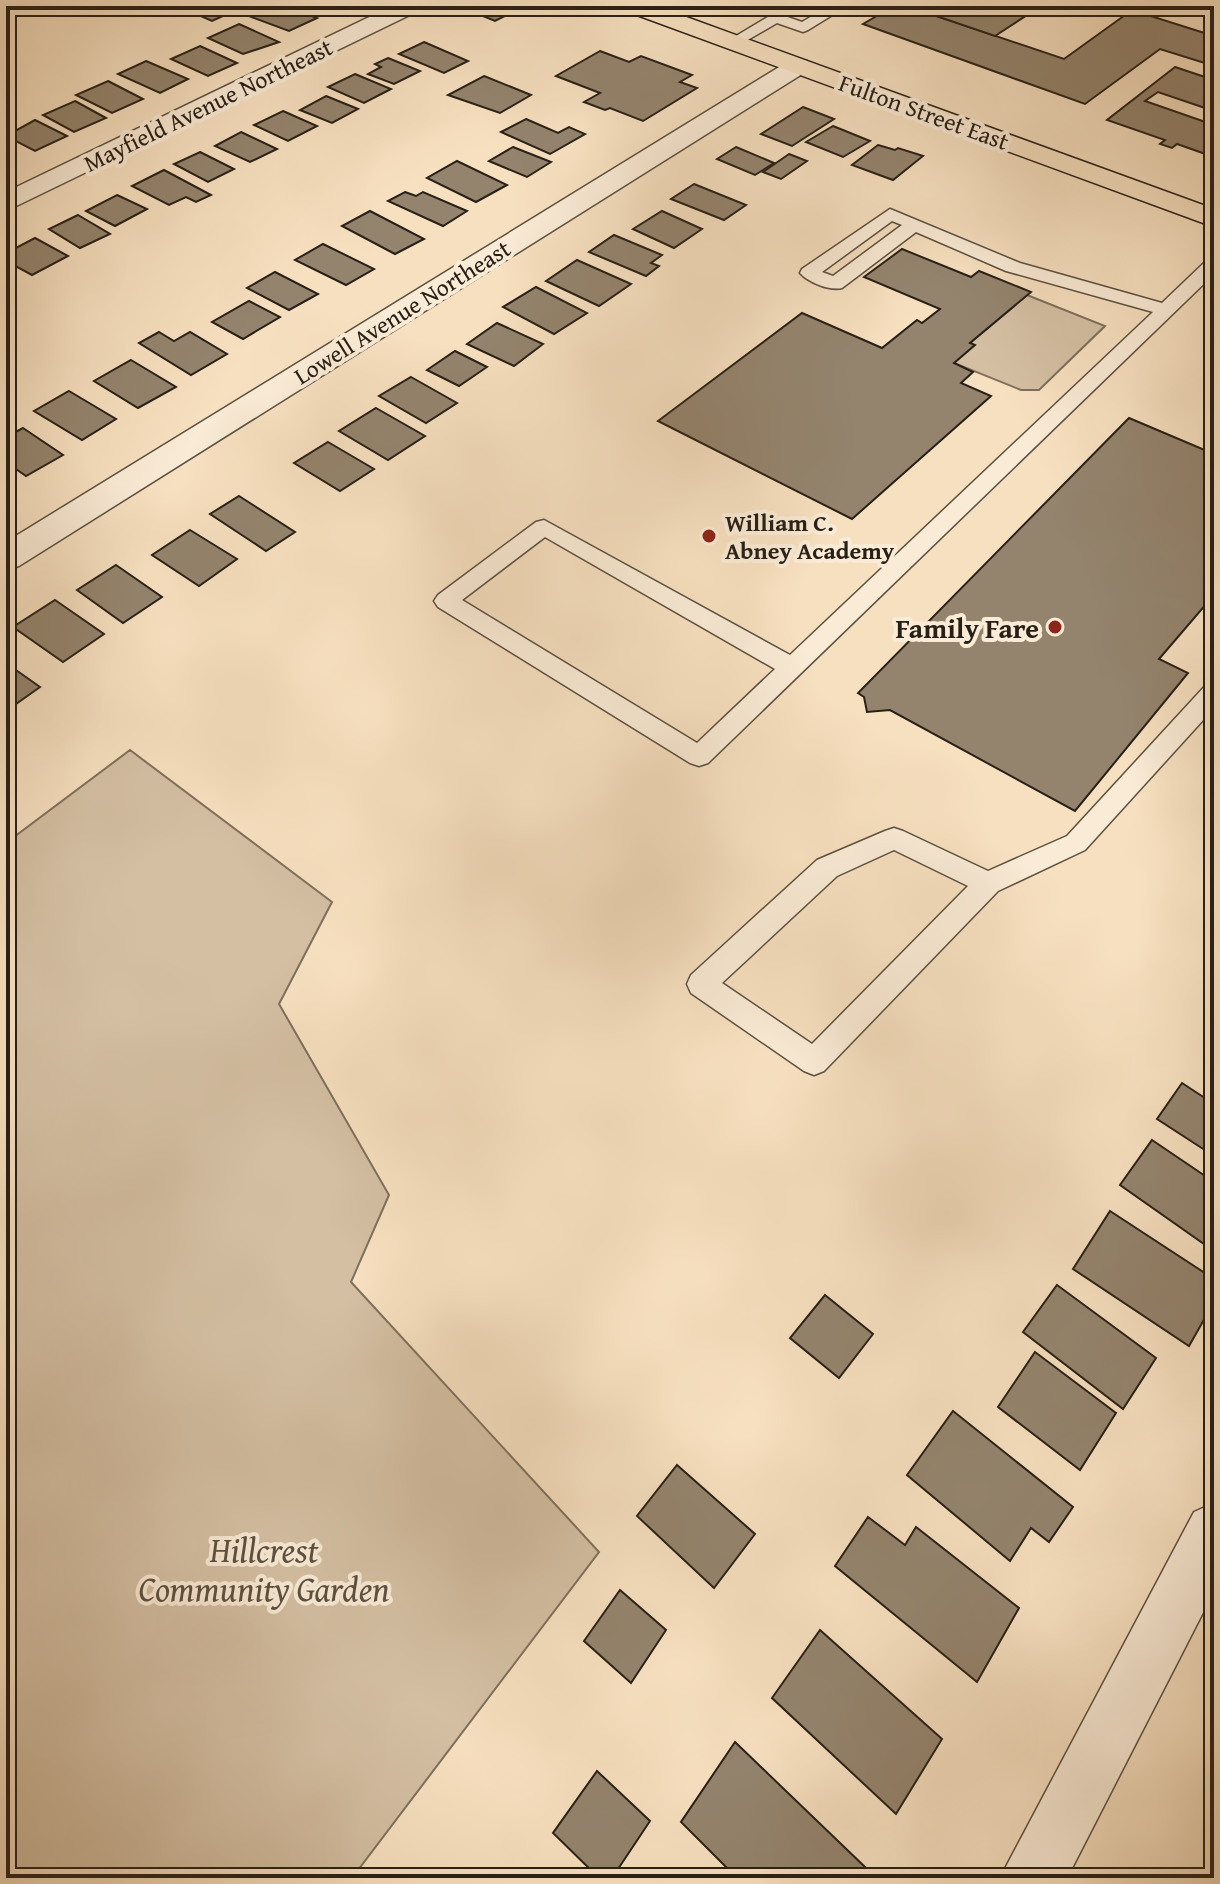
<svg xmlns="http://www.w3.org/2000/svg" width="1220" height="1884" font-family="'Gentium Book Plus',serif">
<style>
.green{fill:#d4bfa3;stroke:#7e705c;stroke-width:2}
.building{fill:#94846e;stroke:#282016;stroke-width:2}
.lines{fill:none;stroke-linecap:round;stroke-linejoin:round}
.lane-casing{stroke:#5c5040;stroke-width:3}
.street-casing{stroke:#5c5040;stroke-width:3}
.primary-casing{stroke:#282016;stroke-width:3}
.lane{fill:#faebd6;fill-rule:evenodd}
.street{fill:#faebd6;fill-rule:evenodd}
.primary{fill:#f7e0c0;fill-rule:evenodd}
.poi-dot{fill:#8f2418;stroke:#faebd6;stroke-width:3}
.labels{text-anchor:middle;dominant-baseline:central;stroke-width:8;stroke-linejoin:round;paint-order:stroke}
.far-street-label{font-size:24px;fill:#282016;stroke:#faebd6}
.far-poi-label{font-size:24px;font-weight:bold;fill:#282016;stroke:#faebd6;text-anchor:start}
.poi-label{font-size:28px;font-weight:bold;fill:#282016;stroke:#faebd6;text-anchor:end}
.near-park-label{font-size:34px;font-style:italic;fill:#5c5040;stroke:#faebd6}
</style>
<rect width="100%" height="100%" fill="#f7e0c0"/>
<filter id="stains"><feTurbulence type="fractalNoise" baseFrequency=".0025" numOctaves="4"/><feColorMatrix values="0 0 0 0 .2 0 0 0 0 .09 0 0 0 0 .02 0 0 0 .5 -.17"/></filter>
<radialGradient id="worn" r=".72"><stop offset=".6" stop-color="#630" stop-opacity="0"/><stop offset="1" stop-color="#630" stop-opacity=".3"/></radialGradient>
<g class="green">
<path d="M 1027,295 L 1105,326 L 1039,390 L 1021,390 L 954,363 L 974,345 L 970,343 Z"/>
<path d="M 130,750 L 332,902 L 279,1004 L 389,1195 L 351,1282 L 599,1552 L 352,1878 L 6,1878 L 6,843 Z"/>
</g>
<g class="building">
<path d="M 200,6 L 220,6 L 234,11 L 212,21 L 189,11 Z"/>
<path d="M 266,6 L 282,12 L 291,8 L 317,18 L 289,31 L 246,15 Z"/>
<path d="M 476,6 L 511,6 L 519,9 L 495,21 L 468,10 Z"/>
<path d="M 894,6 L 907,6 L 1064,59 L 1132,10 L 1214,36 L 1214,66 L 1160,49 L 1085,104 L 863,24 Z"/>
<path d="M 907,6 L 1041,6 L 995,36 Z"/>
<path d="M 239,24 L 279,42 L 243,54 L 208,38 Z"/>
<path d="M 424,42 L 468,61 L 444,73 L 399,54 Z"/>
<path d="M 200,46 L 237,63 L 208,76 L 171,59 Z"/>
<path d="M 600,51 L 629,62 L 641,56 L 692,75 L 680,82 L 697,88 L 643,121 L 610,108 L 605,110 L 584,102 L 600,93 L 556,76 Z"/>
<path d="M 388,58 L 420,71 L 394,84 L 368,74 L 381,67 L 375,64 Z"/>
<path d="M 146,61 L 188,79 L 160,93 L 118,74 Z"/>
<path d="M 1175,67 L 1214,80 L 1214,111 L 1158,92 L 1145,101 L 1214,125 L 1214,157 L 1177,144 L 1172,148 L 1160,144 L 1165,140 L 1107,120 Z"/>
<path d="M 355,74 L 391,89 L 364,103 L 328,87 Z"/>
<path d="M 484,76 L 531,95 L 500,113 L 448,95 Z"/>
<path d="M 108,81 L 143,99 L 112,113 L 76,95 Z"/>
<path d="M 326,96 L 358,109 L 332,123 L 300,110 Z"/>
<path d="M 75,101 L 106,118 L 74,132 L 43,115 Z"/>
<path d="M 803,107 L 834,119 L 792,146 L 761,134 Z"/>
<path d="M 283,111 L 317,126 L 288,141 L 254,125 Z"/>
<path d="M 526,119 L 558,133 L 569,127 L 585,134 L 550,154 L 501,132 Z"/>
<path d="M 35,120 L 67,136 L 35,151 L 6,136 Z"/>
<path d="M 833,126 L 870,141 L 843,157 L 806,142 Z"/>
<path d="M 241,132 L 277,149 L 250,162 L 215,146 Z"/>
<path d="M 878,145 L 895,150 L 898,148 L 923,156 L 893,180 L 852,165 Z"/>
<path d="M 513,147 L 551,162 L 527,177 L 489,161 Z"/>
<path d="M 736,147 L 774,163 L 755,175 L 717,159 Z"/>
<path d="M 200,152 L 234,169 L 208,182 L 174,164 Z"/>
<path d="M 789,154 L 807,161 L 781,179 L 763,172 Z"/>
<path d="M 457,161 L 507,185 L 476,202 L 427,178 Z"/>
<path d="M 164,170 L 211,195 L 196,202 L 186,197 L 169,205 L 132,186 Z"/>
<path d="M 694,184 L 746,205 L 724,220 L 671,199 Z"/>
<path d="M 405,192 L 416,196 L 423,192 L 467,211 L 443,226 L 388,201 Z"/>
<path d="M 117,195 L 147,209 L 115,226 L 86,211 Z"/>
<path d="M 370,211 L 424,239 L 395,254 L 342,226 Z"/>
<path d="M 662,211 L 702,229 L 674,248 L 633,229 Z"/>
<path d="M 78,215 L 110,234 L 80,248 L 49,229 Z"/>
<path d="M 614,235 L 662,255 L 651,263 L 659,266 L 646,276 L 589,252 Z"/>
<path d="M 35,238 L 68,256 L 32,275 L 6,261 L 6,253 Z"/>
<path d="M 323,244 L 374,269 L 346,285 L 295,260 Z"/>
<path d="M 902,249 L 971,277 L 979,271 L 1031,292 L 970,343 L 975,345 L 954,363 L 973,372 L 961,383 L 991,396 L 852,519 L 658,421 L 802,313 L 882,348 L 917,320 L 922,323 L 940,309 L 864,277 Z"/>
<path d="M 577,260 L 631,284 L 599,306 L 546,281 Z"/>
<path d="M 275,272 L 318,294 L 289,310 L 247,288 Z"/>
<path d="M 536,287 L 587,313 L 554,334 L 503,307 Z"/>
<path d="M 249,301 L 280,317 L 243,339 L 212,322 Z"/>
<path d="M 497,323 L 543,344 L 514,366 L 467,344 Z"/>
<path d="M 159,332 L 174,341 L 190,332 L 227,354 L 191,375 L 139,343 Z"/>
<path d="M 455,351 L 487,367 L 459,386 L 427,370 Z"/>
<path d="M 131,360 L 176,387 L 138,408 L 94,381 Z"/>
<path d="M 411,377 L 457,403 L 426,423 L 379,396 Z"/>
<path d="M 69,391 L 116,419 L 82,440 L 34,411 Z"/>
<path d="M 376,408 L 425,436 L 388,460 L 339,431 Z"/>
<path d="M 1129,418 L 1214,454 L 1214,595 L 1159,659 L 1188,673 L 1075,811 L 890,710 L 867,712 L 864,697 L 858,693 Z"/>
<path d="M 23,428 L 63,455 L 26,476 L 6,462 L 6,437 Z"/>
<path d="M 328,442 L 374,469 L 340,491 L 294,463 Z"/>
<path d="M 239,496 L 295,532 L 266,551 L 210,514 Z"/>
<path d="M 190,530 L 237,559 L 199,586 L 152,555 Z"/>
<path d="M 116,565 L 162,597 L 123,623 L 77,590 Z"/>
<path d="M 55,600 L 104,634 L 63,662 L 13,627 Z"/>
<path d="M 6,663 L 40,687 L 6,711 Z"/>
<path d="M 1182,1083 L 1214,1104 L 1214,1156 L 1157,1119 Z"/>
<path d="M 1152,1140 L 1214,1182 L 1214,1251 L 1120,1185 Z"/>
<path d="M 1110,1211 L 1214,1279 L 1214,1302 L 1189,1346 L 1073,1269 Z"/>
<path d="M 1057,1285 L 1156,1358 L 1123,1409 L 1023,1332 Z"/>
<path d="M 825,1295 L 873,1334 L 839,1378 L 790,1338 Z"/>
<path d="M 1035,1352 L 1116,1413 L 1080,1470 L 998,1407 Z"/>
<path d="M 953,1411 L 1073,1507 L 1049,1542 L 1031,1528 L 1010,1561 L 907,1475 Z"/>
<path d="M 677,1465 L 755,1534 L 714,1588 L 637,1516 Z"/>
<path d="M 868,1517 L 905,1545 L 916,1527 L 1019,1608 L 977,1682 L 835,1566 Z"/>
<path d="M 620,1590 L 666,1630 L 631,1683 L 584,1641 Z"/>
<path d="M 820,1630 L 942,1739 L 896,1814 L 772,1698 Z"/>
<path d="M 735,1742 L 866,1868 L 859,1878 L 737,1878 L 681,1822 Z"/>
<path d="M 597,1771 L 650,1821 L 612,1878 L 599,1878 L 553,1833 Z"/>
</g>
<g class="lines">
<g class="lane-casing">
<g id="lane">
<path d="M 755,6 L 747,11 L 740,7 L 740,6 Z"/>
<path d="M 829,6 L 847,6 L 808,30 L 803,32 L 777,23 L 739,45 L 729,45 L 726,42 L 771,15 L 776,13 L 802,22 Z"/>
<path d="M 890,209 L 1020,263 L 1162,303 L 1207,260 L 1214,258 L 1214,274 L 708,763 L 699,766 L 690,763 L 438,607 L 434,601 L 438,595 L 536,522 L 544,520 L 790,655 L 1153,312 L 1006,271 L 916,232 L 842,288 C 829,291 808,282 800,273 L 802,269 ZM 892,221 L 902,225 L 833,276 L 822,272 ZM 545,537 L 775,669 L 697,743 L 462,600 Z"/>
<path d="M 1214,683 L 1214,708 L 1085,850 L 998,891 L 824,1071 L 814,1075 L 804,1071 L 691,993 L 687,984 L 691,975 L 817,860 L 885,831 L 894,828 L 903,831 L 988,871 L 1067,836 L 1205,686 ZM 894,850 L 968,886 L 812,1044 L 722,983 L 837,876 Z"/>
</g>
</g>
<g class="street-casing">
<g id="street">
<path d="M 392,6 L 422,6 L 418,11 L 6,211 L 6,192 Z"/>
<path d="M 798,59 L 807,61 L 810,66 L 807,71 L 19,566 L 6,570 L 6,542 L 789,61 Z"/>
<path d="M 1214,1503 L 1214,1591 L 1067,1878 L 1000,1878 L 1194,1512 Z"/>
</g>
</g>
<g class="primary-casing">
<path id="primary" d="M 622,6 L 656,6 L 1214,209 L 1214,227 L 626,11 Z"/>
</g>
<use href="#lane" class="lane"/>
<use href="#street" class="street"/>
<use href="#primary" class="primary"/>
</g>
<g class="poi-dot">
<circle cx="709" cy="536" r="8"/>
<circle cx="1055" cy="627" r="8"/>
</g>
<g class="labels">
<g class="far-street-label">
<text transform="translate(208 105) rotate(-26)">Mayfield Avenue Northeast</text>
<text transform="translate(924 112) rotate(20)">Fulton Street East</text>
<text transform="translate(402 312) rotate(-32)">Lowell Avenue Northeast</text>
</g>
<g class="far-poi-label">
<text x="725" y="522">William C.<tspan x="725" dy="28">Abney Academy</tspan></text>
</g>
<g class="poi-label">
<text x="1039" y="627">Family Fare</text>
</g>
<g class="near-park-label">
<text x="264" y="1549">Hillcrest<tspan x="264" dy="39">Community Garden</tspan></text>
</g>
</g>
<rect width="1220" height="1884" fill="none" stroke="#f7e0c0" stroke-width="32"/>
<rect x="8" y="8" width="1204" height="1868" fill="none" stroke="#282016" stroke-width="4"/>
<rect x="16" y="16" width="1188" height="1852" fill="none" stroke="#282016" stroke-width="2"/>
<rect width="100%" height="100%" filter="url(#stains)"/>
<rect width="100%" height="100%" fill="url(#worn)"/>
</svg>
